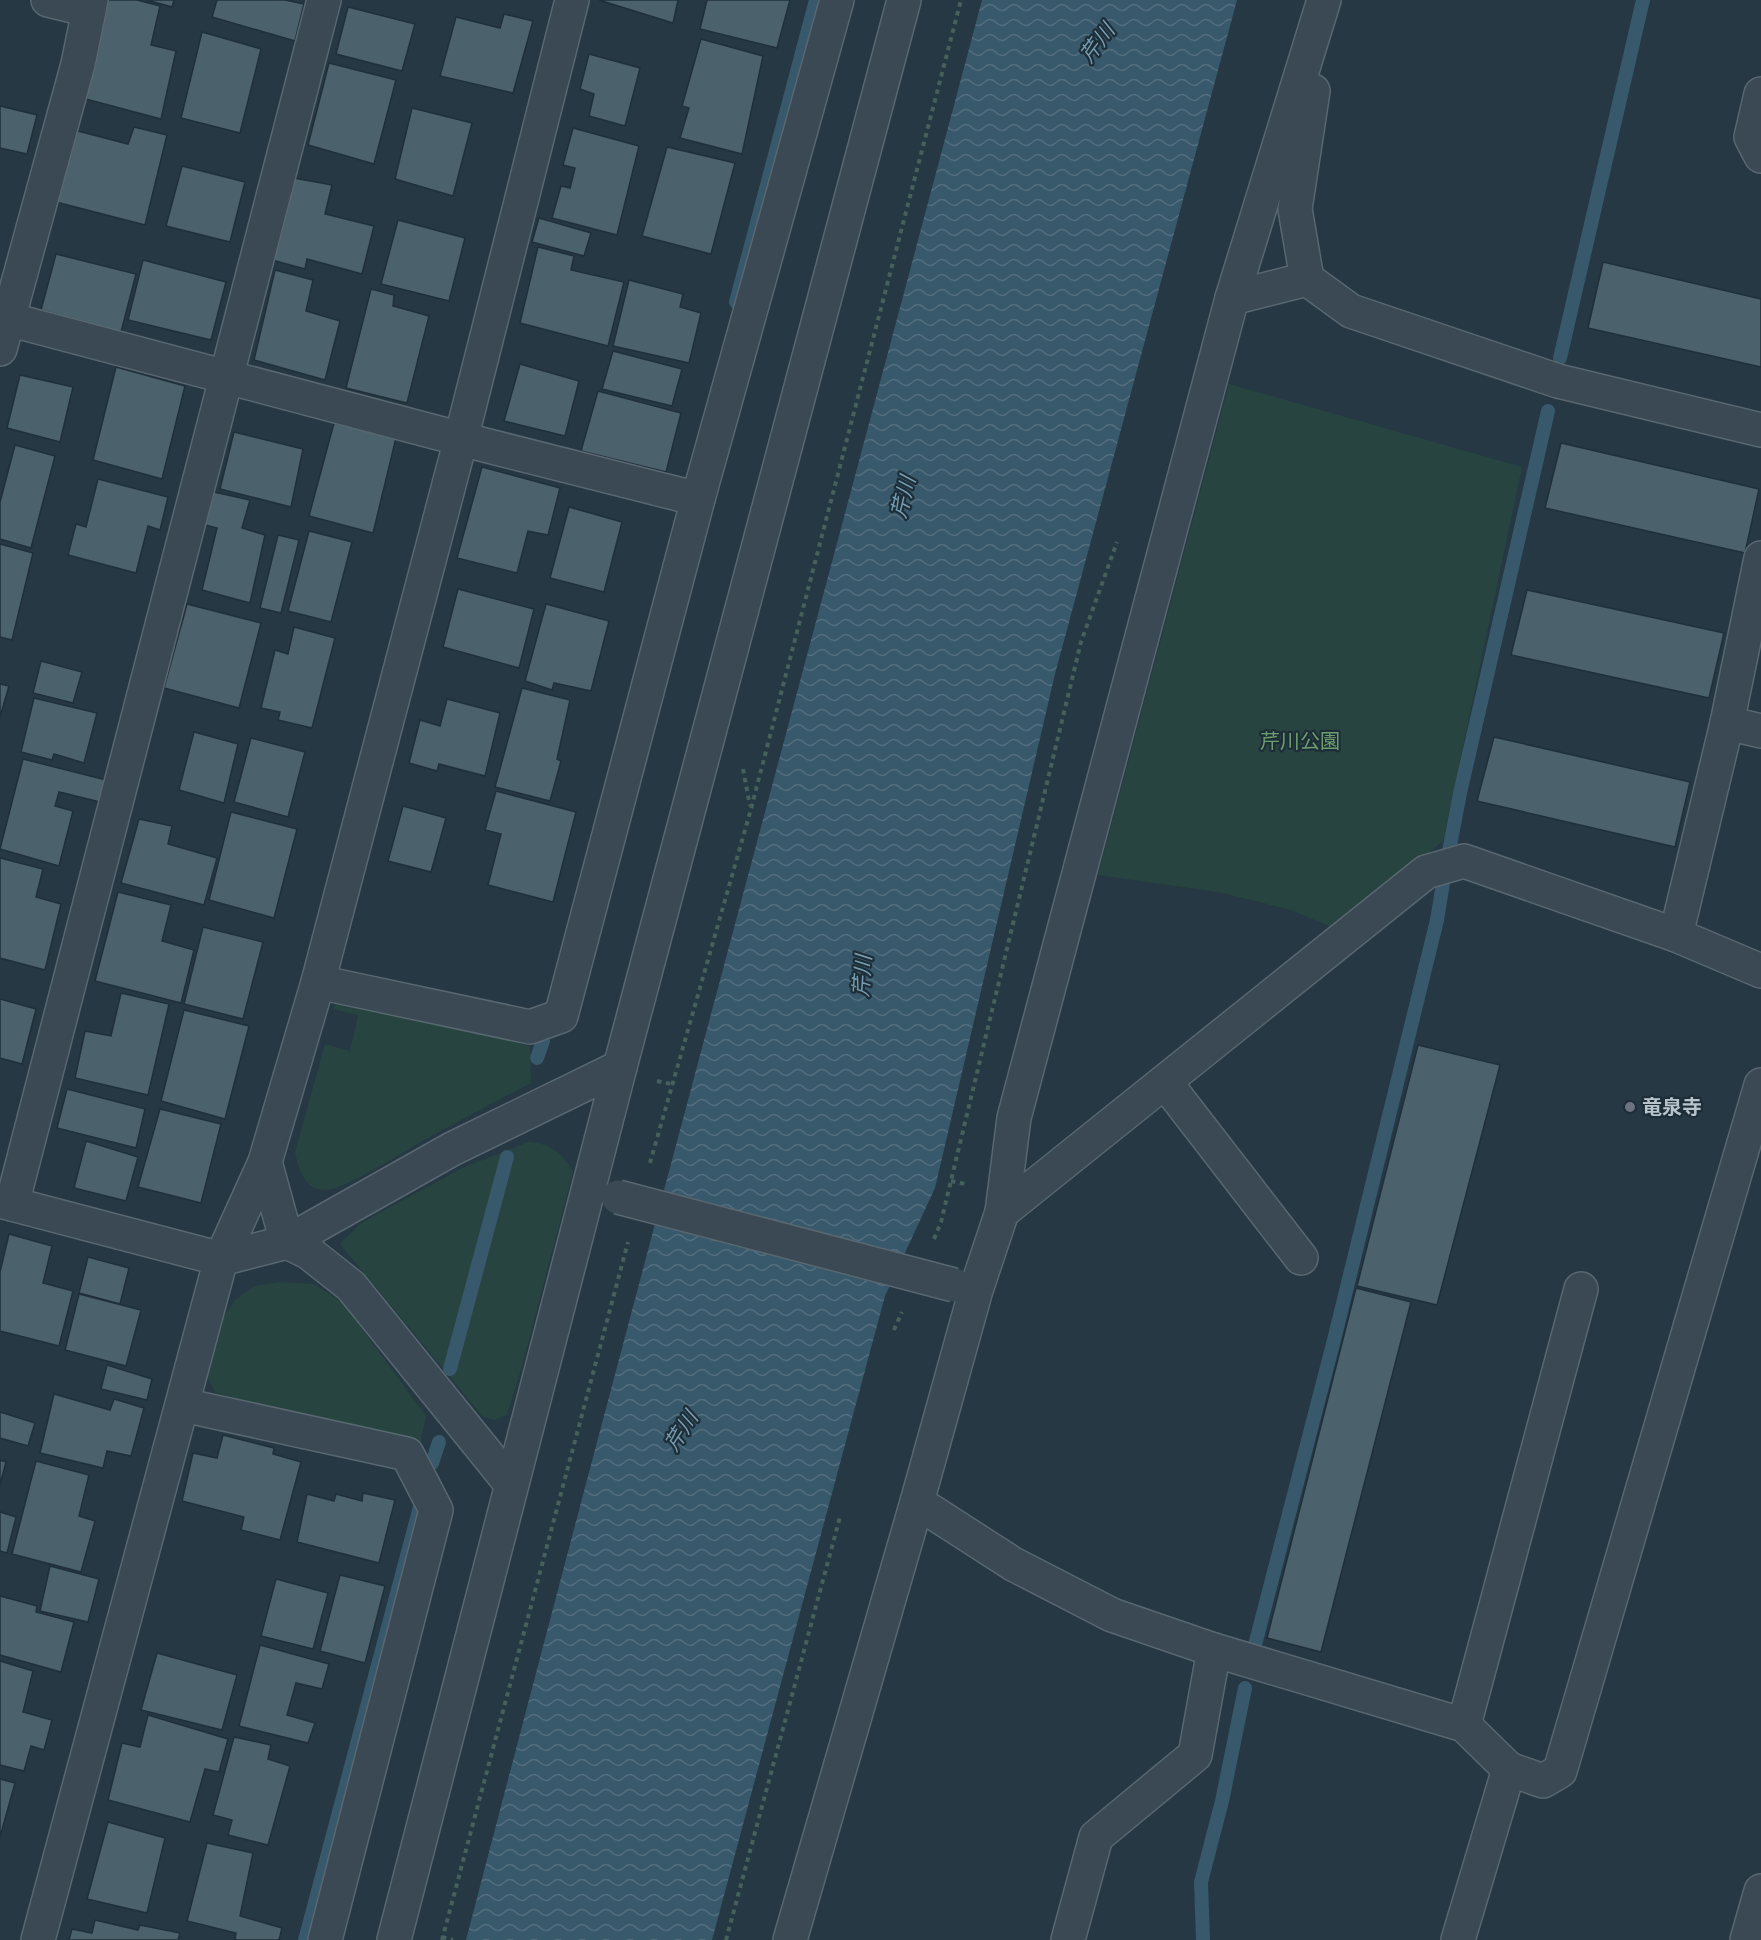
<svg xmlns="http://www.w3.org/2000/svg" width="1761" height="1940" font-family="'Public Sans','Noto Sans JP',sans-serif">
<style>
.green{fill:#274441}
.water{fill:url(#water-waves)}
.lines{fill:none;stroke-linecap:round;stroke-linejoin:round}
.stream{stroke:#38586b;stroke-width:14}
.building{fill:#4b616b;stroke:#20303a;stroke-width:1.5}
.street-casing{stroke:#586770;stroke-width:36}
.path{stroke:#46605d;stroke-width:4;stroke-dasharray:4.5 4.5;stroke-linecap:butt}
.street{stroke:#3a4953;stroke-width:33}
.street-bridge-casing{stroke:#586770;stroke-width:36;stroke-linecap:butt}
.street-bridge{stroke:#3a4953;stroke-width:33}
.worship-dot{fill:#6b7280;stroke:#1e2e38;stroke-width:2}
.labels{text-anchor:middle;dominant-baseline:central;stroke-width:4.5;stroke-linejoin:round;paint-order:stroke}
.park-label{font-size:20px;fill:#6d9e6e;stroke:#1e2e38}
.poi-label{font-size:20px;font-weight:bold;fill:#b7c4cc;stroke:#1e2e38;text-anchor:start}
.water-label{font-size:21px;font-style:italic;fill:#769cb1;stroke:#1e2e38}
</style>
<defs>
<pattern id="water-waves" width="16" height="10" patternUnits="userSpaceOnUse" patternTransform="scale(1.5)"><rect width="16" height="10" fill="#38586b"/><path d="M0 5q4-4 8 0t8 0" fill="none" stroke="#536e7f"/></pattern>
</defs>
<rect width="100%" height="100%" fill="#253843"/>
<g class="green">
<path d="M 1229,384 L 1522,467 L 1443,841 L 1336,929 L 1291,910 L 1218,892 L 1098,875 Z"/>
<path d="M 353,996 L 530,1046 L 531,1083 C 495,1102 458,1121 421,1142 C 401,1153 344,1191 323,1190 C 304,1189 298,1167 295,1152 L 325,1044 L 350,1051 L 358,1015 L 333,1009 L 336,1003 Z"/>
<path d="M 528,1142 C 550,1143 563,1153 573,1172 L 521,1370 L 507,1415 L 494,1420 L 483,1417 L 340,1244 L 361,1223 L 462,1168 Z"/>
<path d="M 280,1282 L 314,1284 L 343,1303 L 426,1416 L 420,1445 L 216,1393 L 207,1377 L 217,1326 L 235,1300 L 254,1286 Z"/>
</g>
<path class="water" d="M 982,0 L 1237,0 L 1055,674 L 935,1188 L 885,1296 L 712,1940 L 466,1940 C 635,1292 810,647 982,0 Z"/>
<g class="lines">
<g class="stream">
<path d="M 736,302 L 816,0"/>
<path d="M 1560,358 L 1643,0"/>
<path d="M 1449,851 L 1460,793 L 1548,411"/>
<path d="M 537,1058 L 543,1041"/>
<path d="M 450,1369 L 507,1157"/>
<path d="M 432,1463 L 439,1442"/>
<path d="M 1255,1645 L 1334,1340 L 1437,920 L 1443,883"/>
<path d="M 305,1940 L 421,1503"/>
<path d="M 1203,1940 L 1201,1882 L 1222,1801 L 1245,1688"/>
</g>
</g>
<g class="building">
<path d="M 106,0 L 137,0 L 160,6 L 151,45 L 176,51 L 161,119 L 82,98 Z"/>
<path d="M 147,0 L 174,0 L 172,7 Z"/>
<path d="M 217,0 L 285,0 L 304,4 L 295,41 L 212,17 Z"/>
<path d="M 599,0 L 678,0 L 673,23 Z"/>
<path d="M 707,0 L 790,0 L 777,48 L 700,29 Z"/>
<path d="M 348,7 L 415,24 L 402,71 L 336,54 Z"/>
<path d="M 504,14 L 533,21 L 513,93 L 440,76 L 456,17 L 500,28 Z"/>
<path d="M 202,32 L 261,49 L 240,133 L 181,118 Z"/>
<path d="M 701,39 L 763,56 L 742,154 L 680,138 L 689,108 L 682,106 Z"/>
<path d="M 589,54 L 640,68 L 625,126 L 589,116 L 594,94 L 580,89 Z"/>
<path d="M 329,63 L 396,80 L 374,164 L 308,145 Z"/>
<path d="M 0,106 L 37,115 L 27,154 L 0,148 Z"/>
<path d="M 412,108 L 472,123 L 453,196 L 395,179 Z"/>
<path d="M 134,127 L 167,135 L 145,225 L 56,202 L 74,130 L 128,144 Z"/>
<path d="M 573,128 L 639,146 L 617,235 L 552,218 L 561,186 L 570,188 L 575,168 L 563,165 Z"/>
<path d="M 667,147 L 735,163 L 711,254 L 642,236 Z"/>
<path d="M 182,166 L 245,182 L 230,242 L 166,226 Z"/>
<path d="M 294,178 L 332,185 L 325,214 L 374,226 L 362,274 L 307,259 L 305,269 L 272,260 Z"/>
<path d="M 539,218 L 591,233 L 584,256 L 532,242 Z"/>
<path d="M 398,220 L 465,238 L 449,301 L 381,284 Z"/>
<path d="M 538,247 L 574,256 L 571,270 L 624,282 L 608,346 L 520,323 Z"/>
<path d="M 56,254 L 136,274 L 121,332 L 41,310 Z"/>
<path d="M 143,260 L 226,282 L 211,340 L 128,320 Z"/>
<path d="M 1603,262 L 1761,299 L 1761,367 L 1588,328 Z"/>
<path d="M 275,270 L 313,280 L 306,311 L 340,321 L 325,380 L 254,360 Z"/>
<path d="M 629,280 L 683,294 L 680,307 L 701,313 L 689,363 L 613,346 Z"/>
<path d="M 371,289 L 394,295 L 393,306 L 429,316 L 407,403 L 346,388 Z"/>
<path d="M 613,351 L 682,369 L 672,406 L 602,389 Z"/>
<path d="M 520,364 L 579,381 L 565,436 L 504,421 Z"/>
<path d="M 116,367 L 185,386 L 162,479 L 93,460 Z"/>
<path d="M 20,375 L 73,387 L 60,442 L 7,428 Z"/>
<path d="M 598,391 L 681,413 L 666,472 L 581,451 Z"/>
<path d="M 334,423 L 396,438 L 373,533 L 309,516 Z"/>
<path d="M 234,432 L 303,449 L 291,507 L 220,489 Z"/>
<path d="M 1561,443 L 1759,489 L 1745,553 L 1545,508 Z"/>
<path d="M 15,445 L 55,456 L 31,548 L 0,539 L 0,502 Z"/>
<path d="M 482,467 L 560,488 L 548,535 L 528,531 L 517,573 L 457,558 Z"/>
<path d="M 98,479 L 168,497 L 160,530 L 148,526 L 136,573 L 68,555 L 76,524 L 86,527 Z"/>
<path d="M 214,492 L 250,500 L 242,528 L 265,535 L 250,603 L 202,590 L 217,528 L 205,525 Z"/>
<path d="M 569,507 L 622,522 L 604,592 L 550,578 Z"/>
<path d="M 309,531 L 352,542 L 331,622 L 288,611 Z"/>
<path d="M 278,535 L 299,540 L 281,613 L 260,608 Z"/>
<path d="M 0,544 L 33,553 L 12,640 L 0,637 Z"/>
<path d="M 458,589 L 534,609 L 519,668 L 443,647 Z"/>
<path d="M 1527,590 L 1724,633 L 1709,698 L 1511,655 Z"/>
<path d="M 187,604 L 261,623 L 239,708 L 164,688 Z"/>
<path d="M 546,604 L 609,621 L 591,691 L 554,683 L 552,690 L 525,681 Z"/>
<path d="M 294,627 L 335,638 L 312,728 L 278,720 L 280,712 L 261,708 L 275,650 L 288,654 Z"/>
<path d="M 41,661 L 82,672 L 73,703 L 33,693 Z"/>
<path d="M 0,684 L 9,686 L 0,717 Z"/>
<path d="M 522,688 L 570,700 L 557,759 L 561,761 L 550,801 L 495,787 Z"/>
<path d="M 34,698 L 97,713 L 84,763 L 54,754 L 52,760 L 21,752 Z"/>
<path d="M 447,699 L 500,713 L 485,776 L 439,764 L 437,771 L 409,763 L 420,720 L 440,726 Z"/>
<path d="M 194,732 L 238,744 L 224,803 L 179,790 Z"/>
<path d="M 1494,737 L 1690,782 L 1675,847 L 1477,801 Z"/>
<path d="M 251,738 L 305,752 L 288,817 L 234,802 Z"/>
<path d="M 23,759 L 106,780 L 100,802 L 59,792 L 55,806 L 73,811 L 59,866 L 0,849 Z"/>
<path d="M 496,791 L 576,812 L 553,902 L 488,885 L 501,834 L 485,830 Z"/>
<path d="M 403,806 L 446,818 L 431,872 L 388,861 Z"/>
<path d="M 231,812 L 297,829 L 274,918 L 209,900 Z"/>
<path d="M 139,819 L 172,826 L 168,844 L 217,858 L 204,905 L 121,883 Z"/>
<path d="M 0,858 L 43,869 L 36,897 L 61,904 L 45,970 L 0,958 Z"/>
<path d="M 118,892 L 171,905 L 162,941 L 194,950 L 181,1003 L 95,981 Z"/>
<path d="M 203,927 L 263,942 L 243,1019 L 184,1004 Z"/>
<path d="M 121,993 L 169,1004 L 148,1095 L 75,1078 L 85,1031 L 111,1036 Z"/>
<path d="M 0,999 L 36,1009 L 22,1064 L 0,1058 Z"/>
<path d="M 184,1010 L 249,1026 L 225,1119 L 161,1101 Z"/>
<path d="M 1418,1045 L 1500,1065 L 1437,1305 L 1357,1286 Z"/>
<path d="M 67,1089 L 145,1109 L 136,1148 L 57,1128 Z"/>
<path d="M 160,1109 L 221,1124 L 201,1203 L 138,1187 Z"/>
<path d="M 86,1141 L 138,1157 L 126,1201 L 74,1188 Z"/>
<path d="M 9,1234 L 52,1246 L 43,1283 L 73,1291 L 59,1346 L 0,1331 L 0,1272 Z"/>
<path d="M 88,1257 L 129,1268 L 120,1304 L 79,1293 Z"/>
<path d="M 1356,1288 L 1411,1302 L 1321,1652 L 1267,1638 Z"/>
<path d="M 79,1294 L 141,1310 L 126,1366 L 65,1350 Z"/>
<path d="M 107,1365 L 152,1379 L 147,1400 L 101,1389 Z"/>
<path d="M 54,1394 L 110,1410 L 114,1399 L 144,1408 L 131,1456 L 107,1451 L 103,1468 L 40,1453 Z"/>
<path d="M 0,1412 L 35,1423 L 28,1446 L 0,1438 Z"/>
<path d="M 223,1435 L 274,1448 L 273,1454 L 301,1462 L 280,1540 L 241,1530 L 244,1517 L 182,1501 L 193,1453 L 217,1458 Z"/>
<path d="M 0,1460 L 6,1462 L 0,1485 Z"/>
<path d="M 36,1461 L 89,1475 L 79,1516 L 95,1521 L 81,1572 L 12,1554 Z"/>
<path d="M 363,1493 L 395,1500 L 379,1563 L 297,1542 L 307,1494 L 334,1501 L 336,1494 L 362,1501 Z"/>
<path d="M 0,1512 L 16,1517 L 7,1553 L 0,1551 Z"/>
<path d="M 50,1566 L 99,1579 L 88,1622 L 40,1611 Z"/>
<path d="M 340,1575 L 385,1586 L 365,1663 L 320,1651 Z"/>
<path d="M 276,1579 L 328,1593 L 313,1649 L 261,1636 Z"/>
<path d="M 0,1596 L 37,1606 L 36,1612 L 74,1622 L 61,1672 L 0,1655 Z"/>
<path d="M 260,1645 L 329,1664 L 322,1689 L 296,1683 L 287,1715 L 315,1723 L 308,1743 L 239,1726 Z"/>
<path d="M 157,1653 L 237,1675 L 222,1730 L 141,1710 Z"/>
<path d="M 0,1661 L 33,1671 L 23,1712 L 52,1720 L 44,1750 L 31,1746 L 24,1771 L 0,1765 Z"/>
<path d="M 148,1715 L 228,1739 L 219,1772 L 205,1769 L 190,1822 L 108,1800 L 122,1743 L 140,1747 Z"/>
<path d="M 234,1737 L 271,1745 L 268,1759 L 290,1766 L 268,1845 L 228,1835 L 232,1820 L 213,1815 Z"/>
<path d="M 0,1779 L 15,1783 L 0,1837 Z"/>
<path d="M 108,1822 L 165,1838 L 147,1913 L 87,1899 Z"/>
<path d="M 207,1843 L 253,1853 L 240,1916 L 282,1928 L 279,1940 L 237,1940 L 235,1939 L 236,1933 L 187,1921 Z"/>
<path d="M 95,1920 L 138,1930 L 140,1925 L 180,1933 L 178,1940 L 69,1940 L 72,1929 L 92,1933 Z"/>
</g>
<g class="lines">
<g class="street-casing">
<g id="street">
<path d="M 48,0 L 89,10"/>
<path d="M 1761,94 L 1751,137 L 1761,156"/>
<path d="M 1307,279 L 1351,311 L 1558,381 L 1761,430"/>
<path d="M 1232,298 L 1307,279 L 1295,209 L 1313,91"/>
<path d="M 0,317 L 461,439 L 698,499"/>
<path d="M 0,349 L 78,64 L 91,0"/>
<path d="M 1727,723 L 1761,731"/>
<path d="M 1676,935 L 1727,723 L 1761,558"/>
<path d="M 318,982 L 530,1027 L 561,1016 L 698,499 L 837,0"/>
<path d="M 1165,1082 L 1301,1258"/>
<path d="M 265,1162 L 287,1242 L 308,1252 L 351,1286 L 511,1484"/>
<path d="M 0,1201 L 221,1259 L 287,1242 L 452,1149 L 620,1067"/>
<path d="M 12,1204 L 324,0"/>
<path d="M 1002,1212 L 1426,872 L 1464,861 L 1676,935 L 1761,971"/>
<path d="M 183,1405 L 407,1454 L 436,1510 L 325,1940"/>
<path d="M 917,1502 L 1013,1564 L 1112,1615 L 1214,1650 L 1195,1755 L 1096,1837 L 1068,1940"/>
<path d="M 1214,1650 L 1464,1725 L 1509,1769 L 1458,1940"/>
<path d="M 1464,1725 L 1581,1289"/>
<path d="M 1509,1769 L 1543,1781 L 1560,1771 L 1761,1085"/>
<path d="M 38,1940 L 221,1259 L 265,1162 L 318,982 L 461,439 L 572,0"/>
<path d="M 394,1940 L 620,1067 L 904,0"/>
<path d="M 790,1940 L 917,1502 L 976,1290 L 1002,1212 L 1014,1118 L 1232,298 L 1324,0"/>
<path d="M 1747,1940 L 1761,1891"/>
</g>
</g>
<g class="path">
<path d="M 743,769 L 750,806"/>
<path d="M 657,1081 L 671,1084"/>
<path d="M 650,1163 L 751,809 L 961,0"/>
<path d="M 951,1181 L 965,1184"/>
<path d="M 934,1239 L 941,1222 L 1081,642 L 1117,542"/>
<path d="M 894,1330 L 902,1312"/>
<path d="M 442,1937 L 453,1940"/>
<path d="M 442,1940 L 628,1242"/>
<path d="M 726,1940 L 840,1517"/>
</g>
<use href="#street" class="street"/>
<g class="street-bridge-casing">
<path id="street-bridge" d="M 618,1197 L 954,1285"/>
</g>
<use href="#street-bridge" class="street-bridge"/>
</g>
<circle class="worship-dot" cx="1630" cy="1107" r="6"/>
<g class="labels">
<g class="park-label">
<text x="1300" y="741">芹川公園</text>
</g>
<g class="poi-label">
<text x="1642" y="1107">竜泉寺</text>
</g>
<g class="water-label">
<text transform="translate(1097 43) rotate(-53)">芹川</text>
<text transform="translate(903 497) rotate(-76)">芹川</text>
<text transform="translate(862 976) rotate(-86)">芹川</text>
<text transform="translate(681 1431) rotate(-57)">芹川</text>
</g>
</g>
</svg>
